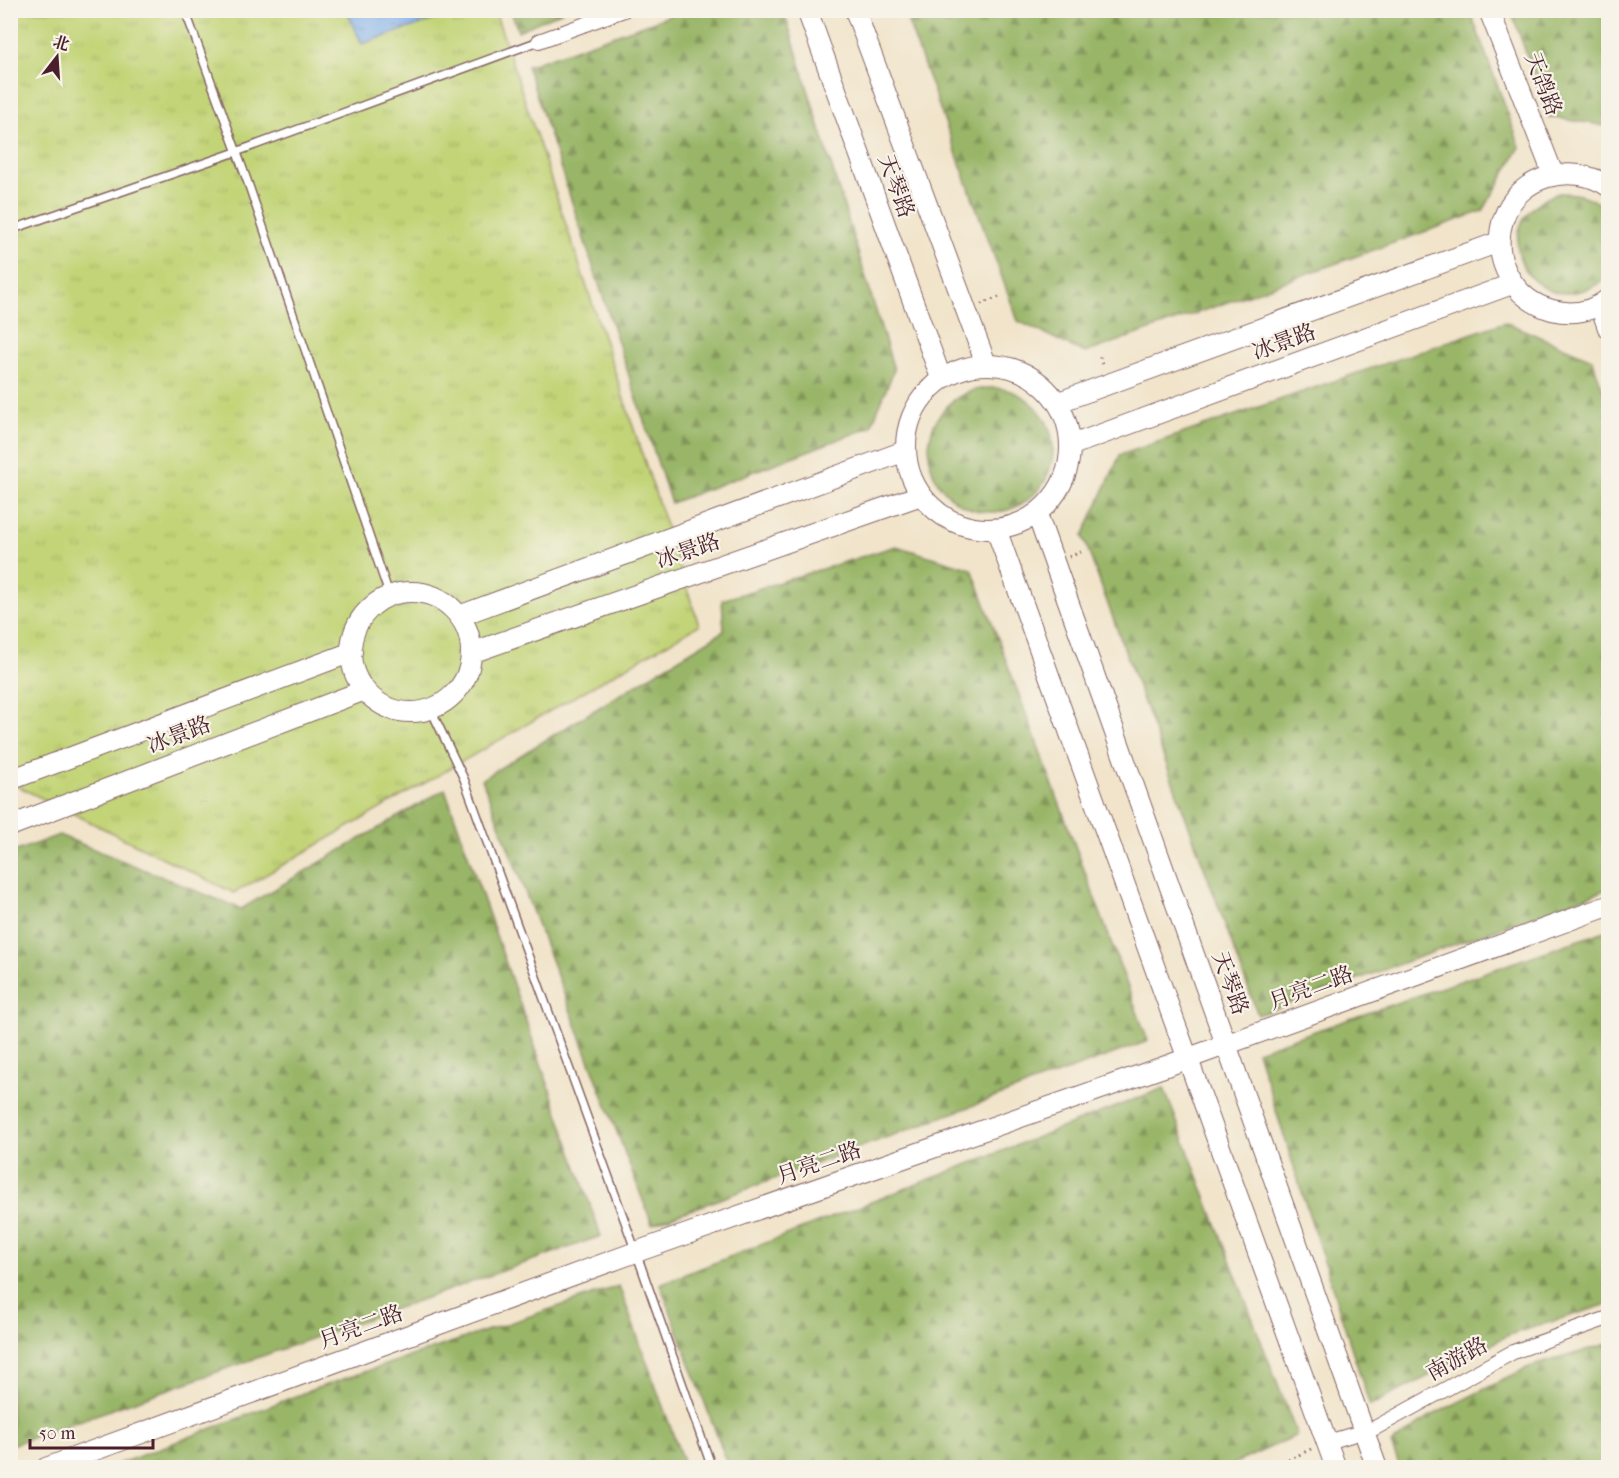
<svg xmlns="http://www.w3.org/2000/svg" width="1619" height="1478" font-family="'IM FELL French Canon','Noto Serif SC',serif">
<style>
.grass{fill:url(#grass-tufts);stroke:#867a51;stroke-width:1.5}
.forest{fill:url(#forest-firs);stroke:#726a4a;stroke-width:1.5}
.water{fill:url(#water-ripples);stroke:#66688c;stroke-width:1.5}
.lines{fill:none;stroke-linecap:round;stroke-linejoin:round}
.lane-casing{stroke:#846463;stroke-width:10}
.street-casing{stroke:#846463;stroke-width:16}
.secondary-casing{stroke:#846463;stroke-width:22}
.path{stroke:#846463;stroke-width:3;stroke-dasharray:1.5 4.5;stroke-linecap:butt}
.lane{stroke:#fff;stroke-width:7}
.street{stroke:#fff;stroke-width:14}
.secondary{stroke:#fff;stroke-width:20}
.labels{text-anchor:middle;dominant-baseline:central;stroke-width:4.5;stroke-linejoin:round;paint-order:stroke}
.street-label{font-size:22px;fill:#4a1f2b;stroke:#f7f3e8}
</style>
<defs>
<pattern id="grass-tufts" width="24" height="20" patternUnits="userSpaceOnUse" patternTransform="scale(1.5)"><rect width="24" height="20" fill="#c2d477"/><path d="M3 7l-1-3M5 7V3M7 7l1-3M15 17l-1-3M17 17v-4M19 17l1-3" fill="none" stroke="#a8b667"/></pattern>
<pattern id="forest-firs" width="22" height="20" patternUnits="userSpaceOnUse" patternTransform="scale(1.5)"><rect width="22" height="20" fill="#99b668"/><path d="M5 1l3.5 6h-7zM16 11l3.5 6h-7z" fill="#7f9356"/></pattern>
<pattern id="water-ripples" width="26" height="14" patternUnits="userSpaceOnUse" patternTransform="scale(1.5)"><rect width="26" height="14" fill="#81b1ec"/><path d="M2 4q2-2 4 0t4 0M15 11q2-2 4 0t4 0" fill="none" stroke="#6c8fbf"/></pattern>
</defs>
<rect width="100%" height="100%" fill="#f7f3e8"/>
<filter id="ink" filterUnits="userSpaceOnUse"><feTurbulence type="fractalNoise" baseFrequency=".0167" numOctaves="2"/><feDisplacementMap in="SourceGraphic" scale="12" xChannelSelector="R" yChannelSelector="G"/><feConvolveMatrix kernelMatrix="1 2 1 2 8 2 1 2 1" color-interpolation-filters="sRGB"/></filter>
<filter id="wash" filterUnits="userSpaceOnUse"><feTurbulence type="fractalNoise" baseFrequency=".008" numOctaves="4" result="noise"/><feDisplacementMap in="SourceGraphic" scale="24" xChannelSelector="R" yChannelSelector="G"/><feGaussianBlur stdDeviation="1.35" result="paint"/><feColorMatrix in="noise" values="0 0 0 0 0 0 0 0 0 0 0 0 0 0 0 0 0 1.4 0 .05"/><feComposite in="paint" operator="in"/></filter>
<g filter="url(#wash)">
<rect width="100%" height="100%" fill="#f1e4ca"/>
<path class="grass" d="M 10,11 L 495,11 L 699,625 L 234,893 L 11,783 Z"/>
<g class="forest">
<path d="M 511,11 L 511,10 L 563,11 L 518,31 Z"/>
<path d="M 683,11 L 784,11 L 894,370 L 871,427 L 671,503 L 527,66 Z"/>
<path d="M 904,11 L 1470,11 L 1520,147 L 1483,211 L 1085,353 L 1018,321 Z"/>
<path d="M 1511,11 L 1608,11 L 1608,126 L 1549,117 Z"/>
<path d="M 1559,193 C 1580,193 1596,197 1608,214 C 1609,225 1611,266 1607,274 C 1602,283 1590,289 1580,291 C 1520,307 1486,217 1559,193 Z"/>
<path d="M 1505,322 L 1592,359 L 1608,404 L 1608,889 L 1258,1015 L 1083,536 L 1120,455 Z"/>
<circle cx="991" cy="450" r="62"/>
<path d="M 896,546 L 972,569 L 1148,1041 L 652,1224 L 482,779 L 724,631 L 722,600 Z"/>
<path d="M 445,789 L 601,1236 L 11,1445 L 11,853 L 59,835 L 241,909 Z"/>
<path d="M 1608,930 L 1608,1304 L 1509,1335 L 1370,1406 L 1257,1051 Z"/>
<path d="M 1164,1088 L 1297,1435 L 1227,1467 L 729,1467 L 660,1284 Z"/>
<path d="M 619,1286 L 685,1467 L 111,1467 L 314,1389 Z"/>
<path d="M 1608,1344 L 1608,1467 L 1400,1467 L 1391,1444 L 1431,1416 L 1529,1367 Z"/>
</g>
<path class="water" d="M 347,11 L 436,11 L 439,18 L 362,44 Z"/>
</g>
<g filter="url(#ink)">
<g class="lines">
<g class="lane-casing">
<g id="lane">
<path d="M 185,10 L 248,183 L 389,594"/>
<path d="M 10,230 L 236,152 L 539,41"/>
<path d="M 431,710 L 464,779 L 636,1252 L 712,1468"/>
</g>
</g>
<g class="street-casing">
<g id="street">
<path d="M 539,41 L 624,10"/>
<path d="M 1328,1442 L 1375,1428 L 1513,1352 L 1608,1318"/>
</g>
</g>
<g class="secondary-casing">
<g id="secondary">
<path d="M 807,10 L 941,378"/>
<path d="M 855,10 L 986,364"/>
<path d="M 1489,10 L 1553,174"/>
<path d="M 1608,186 C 1572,162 1517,175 1503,220 C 1491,258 1513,300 1552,310 C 1572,315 1592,312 1608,299"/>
<path d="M 1600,305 L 1608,328"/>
<circle cx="988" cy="447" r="82"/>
<path d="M 1059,402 L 1499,242"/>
<path d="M 1072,445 L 1512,284"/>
<path d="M 1037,514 L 1377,1468"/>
<path d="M 996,529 L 1336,1468"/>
<circle cx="411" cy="652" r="60"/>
<path d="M 459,616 L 905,451"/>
<path d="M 471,653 L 921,495"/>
<path d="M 10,780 L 352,652"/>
<path d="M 10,826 L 365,690"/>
<path d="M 46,1468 L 636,1252 L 1189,1058 L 1608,906"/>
</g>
</g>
<g class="path">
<path d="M 981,304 L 999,297"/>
<path d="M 1100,357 L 1103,367"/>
<path d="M 1069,557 L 1081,552"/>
<path d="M 1272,1468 L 1311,1449"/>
</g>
<use href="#lane" class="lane"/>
<use href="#street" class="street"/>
<use href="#secondary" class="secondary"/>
</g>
</g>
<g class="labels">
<g class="street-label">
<text transform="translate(1543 84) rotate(69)">天鸽路</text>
<text transform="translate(896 186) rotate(70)">天琴路</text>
<text transform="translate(1284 342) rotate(-20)">冰景路</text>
<text transform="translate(688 551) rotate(-19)">冰景路</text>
<text transform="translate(179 735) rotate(-21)">冰景路</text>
<text transform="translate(1230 983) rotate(70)">天琴路</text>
<text transform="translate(1311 988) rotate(-20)">月亮二路</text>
<text transform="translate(819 1163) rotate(-19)">月亮二路</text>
<text transform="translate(361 1327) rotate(-20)">月亮二路</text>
<text transform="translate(1457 1359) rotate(-29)">南游路</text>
</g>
</g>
<rect width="1619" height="1478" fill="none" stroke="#f7f3e8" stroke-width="36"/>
<g transform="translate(57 57) rotate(17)" stroke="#f7f3e8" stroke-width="4.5" paint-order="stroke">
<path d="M0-4.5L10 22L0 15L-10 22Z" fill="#4a1f2b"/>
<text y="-9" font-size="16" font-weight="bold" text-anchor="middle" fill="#4a1f2b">北</text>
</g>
<path d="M30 1439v9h123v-9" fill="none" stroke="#4a1f2b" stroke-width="3"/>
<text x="39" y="1439" font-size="18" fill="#4a1f2b" stroke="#f7f3e8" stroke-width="4.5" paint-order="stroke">50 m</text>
</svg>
